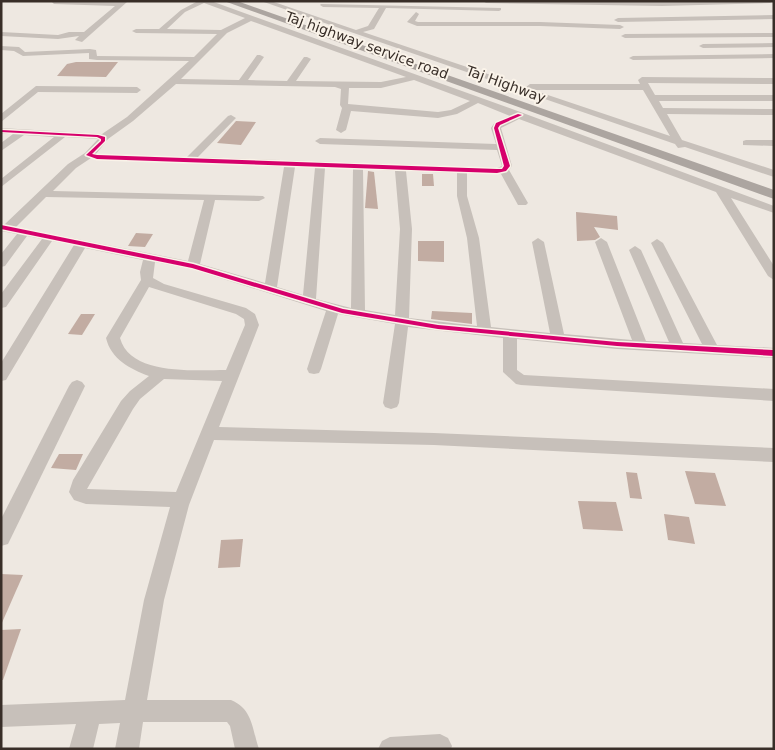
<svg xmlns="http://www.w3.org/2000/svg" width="775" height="750" font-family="'DejaVu Sans',sans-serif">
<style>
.building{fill:#c2aca2}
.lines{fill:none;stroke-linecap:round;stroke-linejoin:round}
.minor{fill:#c7c0ba;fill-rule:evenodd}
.major{fill:#aca5a0;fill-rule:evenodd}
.cycleway-casing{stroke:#faf3e9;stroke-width:3}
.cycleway{fill:#d6006c;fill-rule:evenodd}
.labels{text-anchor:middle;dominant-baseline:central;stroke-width:4;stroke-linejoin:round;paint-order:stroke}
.far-street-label{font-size:14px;fill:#382e28;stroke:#faf3e9}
</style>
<rect width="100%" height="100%" fill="#eee8e1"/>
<g class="building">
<path d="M 76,62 L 118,62 L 106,77 L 57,76 L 67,64 Z"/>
<path d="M 236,121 L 256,122 L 241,145 L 217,143 Z"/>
<path d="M 368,171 L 374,172 L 378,209 L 365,208 Z"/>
<path d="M 422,174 L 433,174 L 434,186 L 422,186 Z"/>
<path d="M 576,212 L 617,216 L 618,230 L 594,227 L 600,237 L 595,240 L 577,241 Z"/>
<path d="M 136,233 L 153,234 L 145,247 L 128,246 Z"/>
<path d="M 418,241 L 444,241 L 444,262 L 418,261 Z"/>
<path d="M 432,311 L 472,313 L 472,324 L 431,319 Z"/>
<path d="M 81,314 L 95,314 L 82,335 L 68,334 Z"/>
<path d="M 59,454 L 83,454 L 76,470 L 51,468 Z"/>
<path d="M 685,471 L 715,473 L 726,506 L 695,504 Z"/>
<path d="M 626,472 L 637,473 L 642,499 L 630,498 Z"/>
<path d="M 578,501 L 616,502 L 623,531 L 583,529 Z"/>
<path d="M 664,514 L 689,517 L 695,544 L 668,540 Z"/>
<path d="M 243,539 L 240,567 L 218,568 L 221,540 Z"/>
<path d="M 1,574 L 23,575 L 1,625 Z"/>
<path d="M 21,629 L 3,680 L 1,680 L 1,630 Z"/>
</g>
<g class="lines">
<g class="minor">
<path d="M 51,1 L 127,1 L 127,2 L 82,42 L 75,40 L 79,36 L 58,39 L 1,36 L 1,32 L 58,35 L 69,32 L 84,32 L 115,6 L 54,4 Z"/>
<path d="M 198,1 L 211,1 L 523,113 L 774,206 L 774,213 L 731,198 L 774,266 L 774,280 L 768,276 L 716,192 L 519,119 L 501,128 L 512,166 L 509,170 L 528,203 L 526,205 L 518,205 L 501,174 L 467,173 L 467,196 L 479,238 L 491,327 L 550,333 L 532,242 L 538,238 L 544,242 L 564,334 L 632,340 L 595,242 L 601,238 L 607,242 L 646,341 L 669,342 L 629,250 L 635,246 L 641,250 L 683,343 L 702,344 L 651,243 L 657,239 L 663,243 L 717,345 L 774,348 L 774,358 L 617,349 L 517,339 L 517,370 L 524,375 L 774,389 L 774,401 L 521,385 L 516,384 L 503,372 L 503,338 L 408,327 L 399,403 L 397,407 L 391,409 L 385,407 L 383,403 L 395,324 L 338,314 L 321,369 L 319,373 L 314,374 L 309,373 L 307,369 L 326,311 L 191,269 L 155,262 L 153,278 L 164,284 L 246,308 L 255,314 L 259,325 L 219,427 L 434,433 L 774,448 L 774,462 L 434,445 L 214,440 L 189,505 L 164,600 L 147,700 L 231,700 C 253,709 252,729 259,749 L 235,749 L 230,726 L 227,722 L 143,722 L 139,749 L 115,749 L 120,723 L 99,724 L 93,749 L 69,749 L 76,724 L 1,727 L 1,705 L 125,700 L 144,600 L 170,507 L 86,504 L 74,500 L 69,492 L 73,480 L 121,401 L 130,391 L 149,376 C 130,369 111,359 106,338 L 141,280 L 140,272 L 143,260 L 85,248 L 6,380 L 1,381 L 1,363 L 74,245 L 52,241 L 6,307 L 1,308 L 1,294 L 42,239 L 27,236 L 5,266 L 1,267 L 1,254 L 17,234 L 1,231 L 1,224 L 5,224 L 68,164 L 85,153 L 98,139 L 65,137 L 1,187 L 1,179 L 54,137 L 24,135 L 1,151 L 1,143 L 13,134 L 1,134 L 1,128 L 102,134 L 127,117 L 189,61 L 97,60 L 89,59 L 89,53 L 23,56 L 14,51 L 1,50 L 1,46 L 19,47 L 25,52 L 90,49 L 96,50 L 97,56 L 194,57 L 217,34 L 136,33 L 132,31 L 136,29 L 159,29 L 181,10 ZM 204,3 L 245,18 L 221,30 L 167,29 L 185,12 ZM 251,21 L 406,77 L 381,82 L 296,81 L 311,59 L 307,57 L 304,57 L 287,81 L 248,80 L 264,57 L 260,55 L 257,55 L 239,80 L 181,79 L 227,33 ZM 414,80 L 470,101 L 451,110 L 438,112 L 348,104 L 349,88 L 381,88 ZM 176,84 L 335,87 L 341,89 L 340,105 L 342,108 L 336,130 L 341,133 L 346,130 L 351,111 L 438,118 L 457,114 L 478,103 L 510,116 L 495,122 L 491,128 L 496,144 L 320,138 L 315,141 L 320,144 L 497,150 L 502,166 L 497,168 L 198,157 L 234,120 L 236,118 L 231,115 L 228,116 L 187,157 L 96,154 L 108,139 L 133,121 ZM 91,158 L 284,167 L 265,283 L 200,264 L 215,200 L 259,201 L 265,198 L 263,196 L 53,191 L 76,168 ZM 295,167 L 315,168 L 303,295 L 277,287 ZM 325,168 L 353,169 L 351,308 L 316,299 ZM 363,169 L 395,171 L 400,229 L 395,315 L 365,310 ZM 406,171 L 457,173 L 457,196 L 467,238 L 477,326 L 409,318 L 412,229 ZM 46,197 L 204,200 L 188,261 L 16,227 ZM 149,287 L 236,314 L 244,319 L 245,325 L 226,370 C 196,370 130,376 120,338 ZM 164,379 L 222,381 L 176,492 L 87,489 L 133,409 L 140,399 Z"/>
<path d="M 261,1 L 271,1 L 356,30 L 368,26 L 379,8 L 323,7 L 320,5 L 321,4 L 501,8 L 501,10 L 499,11 L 386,8 L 374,29 L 363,32 L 526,87 L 530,84 L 640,84 L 638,80 L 642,77 L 774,78 L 774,84 L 648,83 L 655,95 L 774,95 L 774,101 L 659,101 L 663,108 L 774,109 L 774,115 L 667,114 L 682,140 L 774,170 L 774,177 L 685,147 L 678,148 L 675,144 ZM 533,90 L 643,90 L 670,136 Z"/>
<path d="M 483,1 L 773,1 L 770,3 L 662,6 L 486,3 Z"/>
<path d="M 416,12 L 419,14 L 415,21 L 418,22 L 540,22 L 620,25 L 624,27 L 620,29 L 540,26 L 417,26 L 407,22 Z"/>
<path d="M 774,15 L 774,19 L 618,22 L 614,20 L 618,18 Z"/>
<path d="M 774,33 L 774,37 L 625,38 L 621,36 L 625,34 Z"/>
<path d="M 774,43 L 774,47 L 703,48 L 699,46 L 703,44 Z"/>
<path d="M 774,54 L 774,58 L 633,60 L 629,58 L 633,56 Z"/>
<path d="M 36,86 L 137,87 L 141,90 L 137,93 L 38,92 L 1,122 L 1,114 Z"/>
<path d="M 746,140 L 774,140 L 774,146 L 743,145 L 743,141 Z"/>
<path d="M 77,380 L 82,382 L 85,386 L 8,544 L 1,546 L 1,519 L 69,386 L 72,382 Z"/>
<path d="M 440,734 L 448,738 L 452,746 L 451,749 L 378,749 L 382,741 L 390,737 Z"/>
</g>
<path class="major" d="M 224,1 L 237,1 L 774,190 L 774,199 Z"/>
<g class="cycleway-casing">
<g id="cycleway">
<path d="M 518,114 L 522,115 L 500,125 L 498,128 L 510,166 L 506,171 L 497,173 L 97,159 L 86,155 L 101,141 L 101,139 L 97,137 L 1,132 L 1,130 L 98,135 L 105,137 L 105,141 L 92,154 L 97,155 L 497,169 L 502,169 L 504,166 L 494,128 L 496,123 Z"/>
<path d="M 1,225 L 193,264 L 343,309 L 438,325 L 617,342 L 774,350 L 774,356 L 617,346 L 438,329 L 342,313 L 192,268 L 1,229 Z"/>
</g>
</g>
<use href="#cycleway" class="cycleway"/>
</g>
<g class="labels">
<g class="far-street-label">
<text transform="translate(367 45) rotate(20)">Taj highway service road</text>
<text transform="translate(506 84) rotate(20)">Taj Highway</text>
</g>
</g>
<rect width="775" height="750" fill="none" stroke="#382e28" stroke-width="5"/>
</svg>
